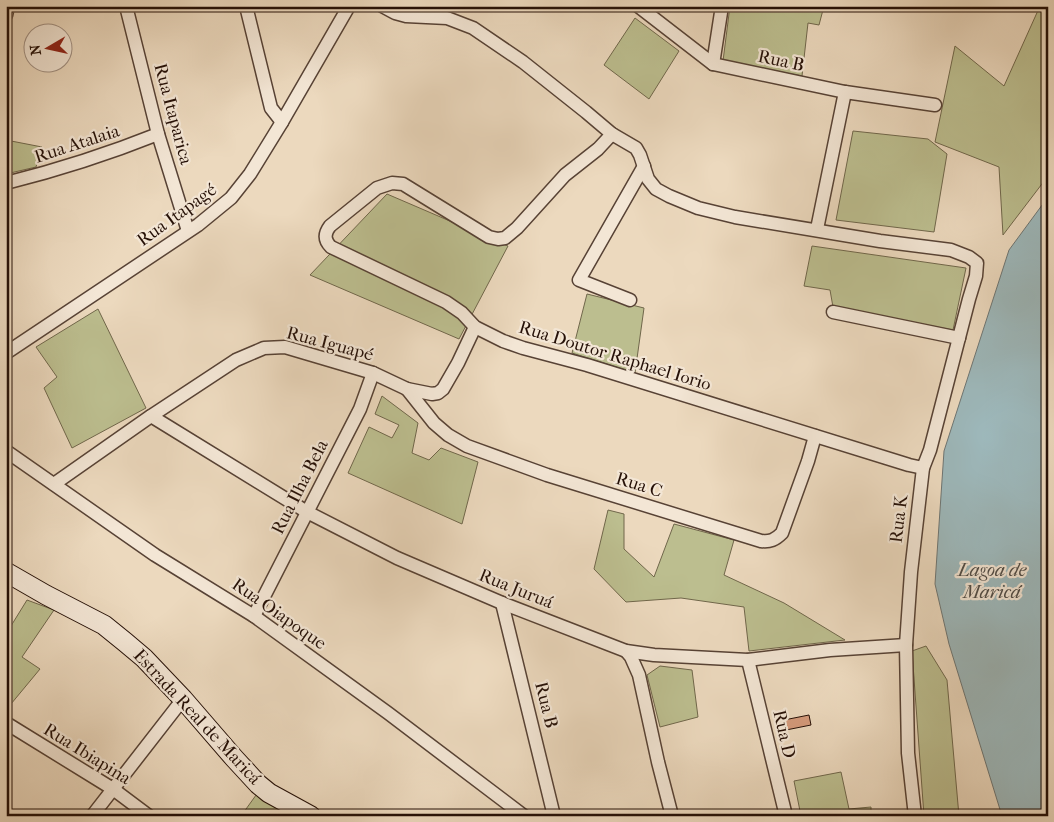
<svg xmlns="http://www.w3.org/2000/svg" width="1054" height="822" font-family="'IM FELL French Canon',serif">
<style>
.green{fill:#bcbe8f;stroke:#70674b}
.water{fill:#9db8bb;stroke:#6d7573}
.building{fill:#d59b7c;stroke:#251007}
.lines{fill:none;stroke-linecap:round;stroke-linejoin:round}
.street-casing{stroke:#574235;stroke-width:15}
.secondary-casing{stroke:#251007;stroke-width:21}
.street{stroke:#f3e6d5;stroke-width:12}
.secondary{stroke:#f3e6d5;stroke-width:19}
.labels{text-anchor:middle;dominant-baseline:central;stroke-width:4.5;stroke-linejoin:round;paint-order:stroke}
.street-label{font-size:18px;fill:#251007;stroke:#f3e6d5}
.water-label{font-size:19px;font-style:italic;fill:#4f4b46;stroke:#f3e6d5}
</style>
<rect width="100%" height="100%" fill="#ecd9be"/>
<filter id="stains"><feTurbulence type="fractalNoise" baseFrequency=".004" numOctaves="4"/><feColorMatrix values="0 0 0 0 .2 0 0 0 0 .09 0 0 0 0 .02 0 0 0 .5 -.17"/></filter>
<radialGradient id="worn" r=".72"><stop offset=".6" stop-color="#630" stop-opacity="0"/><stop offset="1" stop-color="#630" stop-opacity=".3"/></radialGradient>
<g class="green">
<path d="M 730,6 L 824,6 L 819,25 L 808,23 L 802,76 L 723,61 Z"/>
<path d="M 1040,6 L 1048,6 L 1048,176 L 1003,235 L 999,167 L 935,142 L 955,46 L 1004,86 Z"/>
<path d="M 635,18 L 679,51 L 649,99 L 604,65 Z"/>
<path d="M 853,131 L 928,139 L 947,154 L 934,232 L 836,220 Z"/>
<path d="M 6,140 L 42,147 L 36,167 L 6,174 Z"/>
<path d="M 387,194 L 508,246 L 459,339 L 310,275 Z"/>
<path d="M 812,246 L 966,268 L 953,330 L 833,307 L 830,290 L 804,286 Z"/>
<path d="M 587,294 L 644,308 L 635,373 L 572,353 Z"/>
<path d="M 98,309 L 146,408 L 72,448 L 44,388 L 57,377 L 36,347 Z"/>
<path d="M 382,396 L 418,423 L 412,453 L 429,460 L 441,448 L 478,462 L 462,524 L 348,473 L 369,427 L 392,438 L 399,425 L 375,414 Z"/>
<path d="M 608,510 L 624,514 L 624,549 L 654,577 L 674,524 L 734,540 L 724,575 L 784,603 L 845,640 L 749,651 L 744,607 L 681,598 L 626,602 L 594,569 Z"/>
<path d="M 27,600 L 54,610 L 22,657 L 40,669 L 6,710 L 6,634 Z"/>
<path d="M 926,646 L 947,680 L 959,816 L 924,816 L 912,651 Z"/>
<path d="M 660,666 L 692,670 L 698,717 L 660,727 L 647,675 Z"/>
<path d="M 841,772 L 849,809 L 871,807 L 871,816 L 801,816 L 794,781 Z"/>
<path d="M 259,791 L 292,816 L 241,816 Z"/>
</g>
<path class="water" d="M 1048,197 L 1048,816 L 1002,816 L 949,644 L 935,584 L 944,451 L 1009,250 Z"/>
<path class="building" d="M 809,715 L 811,725 L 786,730 L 784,720 Z"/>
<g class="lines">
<g class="street-casing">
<g id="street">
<path d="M 126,6 L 158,134 L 188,231"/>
<path d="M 246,6 L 271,108 L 282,122"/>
<path d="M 382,6 L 395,13 L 406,16 L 447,18 L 473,28 L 523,62 L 586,112 L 612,134 L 636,148 L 640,155 L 648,179 L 656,189 L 669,196 L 698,208 L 735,217 L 880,241 L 951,250 L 969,257 L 977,263 L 976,276 L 969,299 L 930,450 L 923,468 L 911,572 L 906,645 L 908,753 L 915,816"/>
<path d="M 638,6 L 713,64 L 845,92 L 935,105"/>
<path d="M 6,15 L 8,6"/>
<path d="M 713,64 L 722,6"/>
<path d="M 612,134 L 598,149 L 565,175 L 517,228 L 505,238 L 498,239 L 489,237 L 403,184 L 392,183 L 377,188 L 330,226 C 324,234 324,240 331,247 L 446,302 L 462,313 L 475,327 L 503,341 L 523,348 L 587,365 L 909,465 L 923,468"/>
<path d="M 6,183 C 58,170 108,154 158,134"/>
<path d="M 817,229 L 845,92"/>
<path d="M 630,300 L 579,280 L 644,166"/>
<path d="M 833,312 L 959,338"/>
<path d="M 6,353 L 198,225 L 231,198 L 250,174 L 282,122 L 349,6"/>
<path d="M 407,389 L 434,423 L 448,435 L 467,446 L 547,475 L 761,541 C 770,542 775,540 782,533 L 808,461 L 815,436"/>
<path d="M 151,416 L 307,512 L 397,558 L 502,603 L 626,651 L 654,655 L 748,660 L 830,650 L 906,645"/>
<path d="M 6,451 L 155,555 L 254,616 L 388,713 L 524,816"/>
<path d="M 54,484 L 151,416 L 236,360 L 264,348 L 285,347 L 373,373 L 407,389 L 432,394 L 438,393 L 443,389 L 458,363 L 475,327"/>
<path d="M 502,603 L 554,816"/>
<path d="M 254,616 L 360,409 L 373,373"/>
<path d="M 626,651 L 631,657 L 639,675 L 658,762 L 672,816"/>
<path d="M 748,660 L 786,816"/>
<path d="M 6,723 L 113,789 L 149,816"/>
<path d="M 92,816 L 183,699"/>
</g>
</g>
<g class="secondary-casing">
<path id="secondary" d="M 6,572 L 46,595 L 104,625 L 125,642 L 144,658 L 183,699 L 234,758 L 258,784 L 269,793 L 311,816"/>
</g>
<use href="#street" class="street"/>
<use href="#secondary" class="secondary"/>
</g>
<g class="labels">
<g class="street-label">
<text transform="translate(781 61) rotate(12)">Rua B</text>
<text transform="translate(173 114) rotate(75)">Rua Itaparica</text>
<text transform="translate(77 144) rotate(-18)">Rua Atalaia</text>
<text transform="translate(177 215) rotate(-36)">Rua Itapagé</text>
<text transform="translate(330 344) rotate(15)">Rua Iguapé</text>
<text transform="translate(615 356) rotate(17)">Rua Doutor Raphael Iorio</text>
<text transform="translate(639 485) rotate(17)">Rua C</text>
<text transform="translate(300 487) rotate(-63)">Rua Ilha Bela</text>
<text transform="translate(899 519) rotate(-83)">Rua K</text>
<text transform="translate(516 589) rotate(22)">Rua Juruá</text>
<text transform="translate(279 614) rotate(35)">Rua Oiapoque</text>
<text transform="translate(546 705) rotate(76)">Rua B</text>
<text transform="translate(197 717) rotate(47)">Estrada Real de Maricá</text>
<text transform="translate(784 734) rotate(77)">Rua D</text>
<text transform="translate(87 754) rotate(32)">Rua Ibiapina</text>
</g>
<g class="water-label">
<text x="992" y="570">Lagoa de<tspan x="992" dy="22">Maricá</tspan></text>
</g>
</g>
<rect width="1054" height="822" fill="none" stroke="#ecd9be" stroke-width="25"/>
<rect x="8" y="8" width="1039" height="807" fill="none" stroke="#251007" stroke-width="2.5"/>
<rect x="12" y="12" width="1029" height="797" fill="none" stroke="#251007"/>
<g transform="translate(48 48) rotate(261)"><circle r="24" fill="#f3e6d5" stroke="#a19083"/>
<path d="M0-4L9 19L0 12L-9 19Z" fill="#8f2418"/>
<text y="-8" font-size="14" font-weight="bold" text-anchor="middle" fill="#251007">N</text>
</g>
<rect width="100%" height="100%" filter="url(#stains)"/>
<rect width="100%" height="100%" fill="url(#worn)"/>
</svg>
